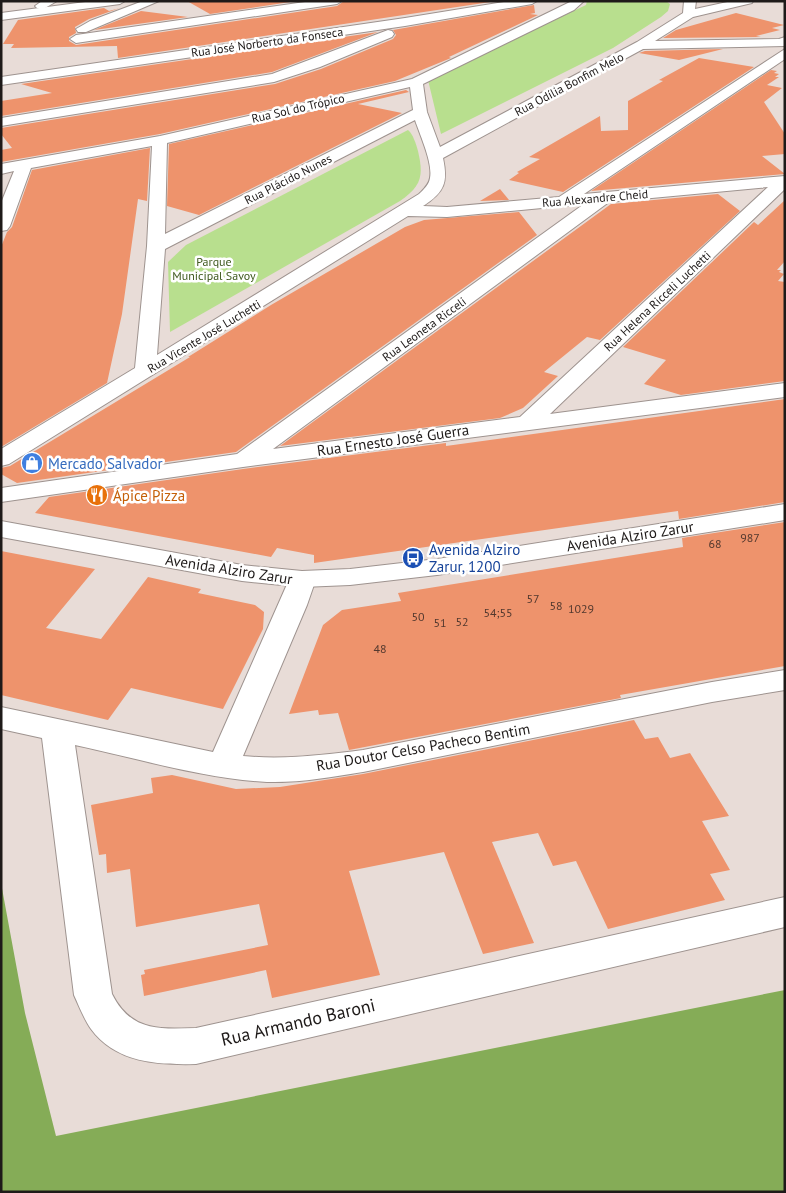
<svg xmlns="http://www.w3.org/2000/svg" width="786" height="1193" font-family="'PT Sans',sans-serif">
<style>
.green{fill:#b8df8e}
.forest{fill:#85ac57}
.building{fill:#ee936c}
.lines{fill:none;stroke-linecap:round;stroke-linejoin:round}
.street-casing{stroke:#9e938f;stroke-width:2}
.secondary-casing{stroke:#9e938f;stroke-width:2}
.street{fill:#fff;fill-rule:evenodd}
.secondary{fill:#fff;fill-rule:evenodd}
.labels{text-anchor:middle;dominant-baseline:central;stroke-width:5;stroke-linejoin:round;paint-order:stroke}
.far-street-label{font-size:12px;fill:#1e1a19;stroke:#fff}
.far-park-label{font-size:12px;fill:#3e581d;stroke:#fff}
.number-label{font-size:12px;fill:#52382e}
.street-label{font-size:15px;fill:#1e1a19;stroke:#fff}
.shop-label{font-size:15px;fill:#366cbe;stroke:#fff;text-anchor:start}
.food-label{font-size:15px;fill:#c56008;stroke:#fff;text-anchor:start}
.transit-label{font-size:15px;fill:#164399;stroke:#fff;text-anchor:start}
.near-street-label{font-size:18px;fill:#1e1a19;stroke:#fff}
</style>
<rect width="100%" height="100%" fill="#e8dcd7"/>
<g class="green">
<path d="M 587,1 L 666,1 L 670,4 L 668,11 L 661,17 L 613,48 L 441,134 L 428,80 L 586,5 Z"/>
<path d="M 408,130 C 413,134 416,144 418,151 C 424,177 421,186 400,201 L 170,332 L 168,262 L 186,245 Z"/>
</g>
<path class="forest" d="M 1,883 L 25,1013 L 56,1136 L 785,990 L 785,1192 L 1,1192 Z"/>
<g class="building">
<path d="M 187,1 L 297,1 L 210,14 Z"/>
<path d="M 344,1 L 497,1 L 118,58 L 117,46 L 11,48 L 14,44 L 3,44 L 18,20 L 104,8 L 109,11 L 120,8 L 89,19 L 75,27 L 76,33 L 69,37 L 69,41 L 76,45 L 337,6 Z"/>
<path d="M 534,5 L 535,13 L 530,14 L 538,15 L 449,57 L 451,58 L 395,81 L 160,134 L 1,162 L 1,150 L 12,148 L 1,134 L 1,128 L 275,84 L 321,69 L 393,39 L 396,35 L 393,30 Z"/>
<path d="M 141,11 L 188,17 L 94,30 Z"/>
<path d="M 736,13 L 784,25 L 772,28 L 780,30 L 756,36 L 761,37 L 663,38 L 676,30 Z"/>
<path d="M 378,32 L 272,72 L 1,116 L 1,101 L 52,93 L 21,84 Z"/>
<path d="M 723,49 L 679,60 L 639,53 L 645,51 Z"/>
<path d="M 699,58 L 754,67 L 563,192 L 509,180 L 519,173 L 517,172 L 540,159 L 529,157 L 600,116 L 601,131 L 628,130 L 628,101 L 663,81 L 659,80 Z"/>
<path d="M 771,70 L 777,71 L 774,73 L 779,74 L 775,77 L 779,77 L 767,85 L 782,88 L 764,102 L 785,134 L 785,154 L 762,156 L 785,174 L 591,191 Z"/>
<path d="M 406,90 L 409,92 L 358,104 L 402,113 L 199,215 L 167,206 L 169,144 Z"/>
<path d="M 150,148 L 147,201 L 138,199 L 122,314 L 107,383 L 1,447 L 1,247 L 7,232 L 12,227 L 32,170 Z"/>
<path d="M 500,189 L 509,200 L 480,201 Z"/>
<path d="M 718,194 L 740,211 L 600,340 L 587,337 L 544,372 L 558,376 L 523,408 L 500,418 L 280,446 L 611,204 Z"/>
<path d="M 785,200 L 785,261 L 777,270 L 781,270 L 779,272 L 784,274 L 778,281 L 785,282 L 785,381 L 681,395 L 644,384 L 666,360 L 623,347 L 754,222 L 758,225 Z"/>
<path d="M 519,212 L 537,235 L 236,452 L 17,483 L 1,474 L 1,468 L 10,466 L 190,357 L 188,357 L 271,305 L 405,227 L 424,220 Z"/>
<path d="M 785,399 L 785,502 L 679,519 L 678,511 L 314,563 L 314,555 L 277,548 L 271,557 L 35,513 L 49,497 L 243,469 L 446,443 L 446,446 Z"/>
<path d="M 785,522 L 785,666 L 620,695 L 621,698 L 349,750 L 338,713 L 319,715 L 318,710 L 289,714 L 323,625 L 342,610 L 401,601 L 398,593 L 683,547 L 682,538 Z"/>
<path d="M 1,551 L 95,569 L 46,628 L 101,639 L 148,577 L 201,589 L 198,593 L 255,605 L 264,612 L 263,629 L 223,709 L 131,688 L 108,720 L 1,695 Z"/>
<path d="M 634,720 L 645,739 L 658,737 L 670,758 L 690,753 L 729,816 L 702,821 L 730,870 L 710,874 L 725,900 L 608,929 L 576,861 L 553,866 L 538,833 L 492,842 L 534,943 L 483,954 L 444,852 L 349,871 L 380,975 L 272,998 L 266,970 L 144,996 L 141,975 L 145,974 L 144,970 L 268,945 L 259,904 L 136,927 L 130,869 L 107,873 L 106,854 L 99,855 L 91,805 L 153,793 L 151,778 L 172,775 L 236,789 L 280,787 L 363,774 Z"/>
</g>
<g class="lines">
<g class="street-casing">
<g id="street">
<path d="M 42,1 L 57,1 L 45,8 L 37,8 L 35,6 Z"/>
<path d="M 143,1 L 159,1 L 86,32 L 78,32 L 76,29 L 90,21 Z"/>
<path d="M 312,1 L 342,1 L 337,4 L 76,43 L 70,39 L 76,35 Z"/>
<path d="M 510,1 L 537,1 L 532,4 L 405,26 L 1,85 L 1,77 L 405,18 Z"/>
<path d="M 572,1 L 584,1 L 574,10 L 423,84 L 427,112 L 440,147 L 637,42 L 683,13 L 684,1 L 696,1 L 695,9 L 732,1 L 753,1 L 752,3 L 693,17 L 655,41 L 779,39 L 785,37 L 785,46 L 643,49 L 443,158 C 448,182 445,192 423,206 L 447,207 L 559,197 L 785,49 L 785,59 L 584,194 L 785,176 L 785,189 L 550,414 L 785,383 L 785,397 L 243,467 L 1,502 L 1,488 L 237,454 L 584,204 L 447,217 L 408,216 L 9,464 L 1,466 L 1,449 L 135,368 L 147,246 L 152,146 L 31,168 L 10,226 L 7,230 L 1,231 L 1,203 L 14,171 L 1,174 L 1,164 L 160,136 L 412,79 ZM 410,87 L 413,110 L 165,234 L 167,143 ZM 415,120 C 420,135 433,163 430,178 C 429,185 424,189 419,194 L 157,355 L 165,249 ZM 768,187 L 520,417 L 273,449 L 609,202 Z"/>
<path d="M 388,30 L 392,31 L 394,34 L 392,37 L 320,67 L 274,82 L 1,126 L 1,118 L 272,74 Z"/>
<path d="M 302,571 L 312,573 L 316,579 L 307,605 L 243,756 C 284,760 323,755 363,750 L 712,682 L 785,670 L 785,690 L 712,702 L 363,772 C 331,777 299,783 267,782 C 205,779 136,758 75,745 L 112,994 C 131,1032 160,1029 196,1028 L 785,897 L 785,927 L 196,1064 C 158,1065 116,1063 91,1029 C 84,1019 79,1006 74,995 L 42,738 L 1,729 L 1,707 L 213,752 L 292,573 Z"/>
</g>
</g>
<g class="secondary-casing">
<g id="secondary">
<path d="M 93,1 L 125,1 L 120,4 L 1,20 L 1,13 Z"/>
<path d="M 785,504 L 785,520 L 437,575 L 350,585 L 302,587 L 242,581 L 1,537 L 1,521 L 242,565 L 302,571 L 350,569 L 437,559 Z"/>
</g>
</g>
<use href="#street" class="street"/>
<use href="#secondary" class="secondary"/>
</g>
<defs>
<g id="shop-disc" transform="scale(1.125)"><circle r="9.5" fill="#3f7fe0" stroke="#fff"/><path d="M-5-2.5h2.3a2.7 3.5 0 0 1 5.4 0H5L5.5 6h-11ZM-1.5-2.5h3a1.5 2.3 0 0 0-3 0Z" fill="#fff"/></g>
<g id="restaurant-disc" transform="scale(1.125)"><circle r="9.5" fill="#e8710a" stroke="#fff"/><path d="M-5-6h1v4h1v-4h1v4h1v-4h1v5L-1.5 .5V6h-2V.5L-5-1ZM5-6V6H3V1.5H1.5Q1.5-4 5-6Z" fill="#fff"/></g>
<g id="bus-disc" transform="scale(1.125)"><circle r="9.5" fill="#1a4fb4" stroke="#fff"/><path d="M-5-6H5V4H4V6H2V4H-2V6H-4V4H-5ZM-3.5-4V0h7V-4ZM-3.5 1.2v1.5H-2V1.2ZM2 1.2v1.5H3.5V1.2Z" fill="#fff"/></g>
</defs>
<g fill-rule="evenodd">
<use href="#shop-disc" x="32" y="463"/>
<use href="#restaurant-disc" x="97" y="495"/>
<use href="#bus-disc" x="413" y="558"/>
</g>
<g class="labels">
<g class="far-street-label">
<text transform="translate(267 42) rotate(-8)">Rua José Norberto da Fonseca</text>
<text transform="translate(569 84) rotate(-28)">Rua Odília Bonfim Melo</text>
<text transform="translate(298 108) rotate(-13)">Rua Sol do Trópico</text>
<text transform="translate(288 179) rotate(-27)">Rua Plácido Nunes</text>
<text transform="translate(595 198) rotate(-5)">Rua Alexandre Cheid</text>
<text transform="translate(657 301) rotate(-43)">Rua Helena Ricceli Luchetti</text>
<text transform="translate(424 329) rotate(-36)">Rua Leoneta Ricceli</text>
<text transform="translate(204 336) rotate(-31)">Rua Vicente José Luchetti</text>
</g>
<g class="far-park-label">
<text x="214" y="261">Parque<tspan x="214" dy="14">Municipal Savoy</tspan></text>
</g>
<g class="number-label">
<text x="750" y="537">987</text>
<text x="715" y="543">68</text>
<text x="533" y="598">57</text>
<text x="556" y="605">58</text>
<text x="581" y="608">1029</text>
<text x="498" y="612">54;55</text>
<text x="418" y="616">50</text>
<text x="462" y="621">52</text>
<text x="440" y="622">51</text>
<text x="380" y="648">48</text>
</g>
<g class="street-label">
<text transform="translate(393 440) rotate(-8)">Rua Ernesto José Guerra</text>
<text transform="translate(630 536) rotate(-9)">Avenida Alziro Zarur</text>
<text transform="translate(229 569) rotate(9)">Avenida Alziro Zarur</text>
<text transform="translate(423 747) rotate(-10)">Rua Doutor Celso Pacheco Bentim</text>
</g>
<g class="shop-label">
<text x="48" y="463">Mercado Salvador</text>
</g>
<g class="food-label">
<text x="113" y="495">Ápice Pizza</text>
</g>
<g class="transit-label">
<text x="429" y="549">Avenida Alziro<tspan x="429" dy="17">Zarur, 1200</tspan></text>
</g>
<g class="near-street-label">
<text transform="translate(298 1022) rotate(-13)">Rua Armando Baroni</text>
</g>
</g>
<rect width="786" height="1193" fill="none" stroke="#1e1a19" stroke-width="5"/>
</svg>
